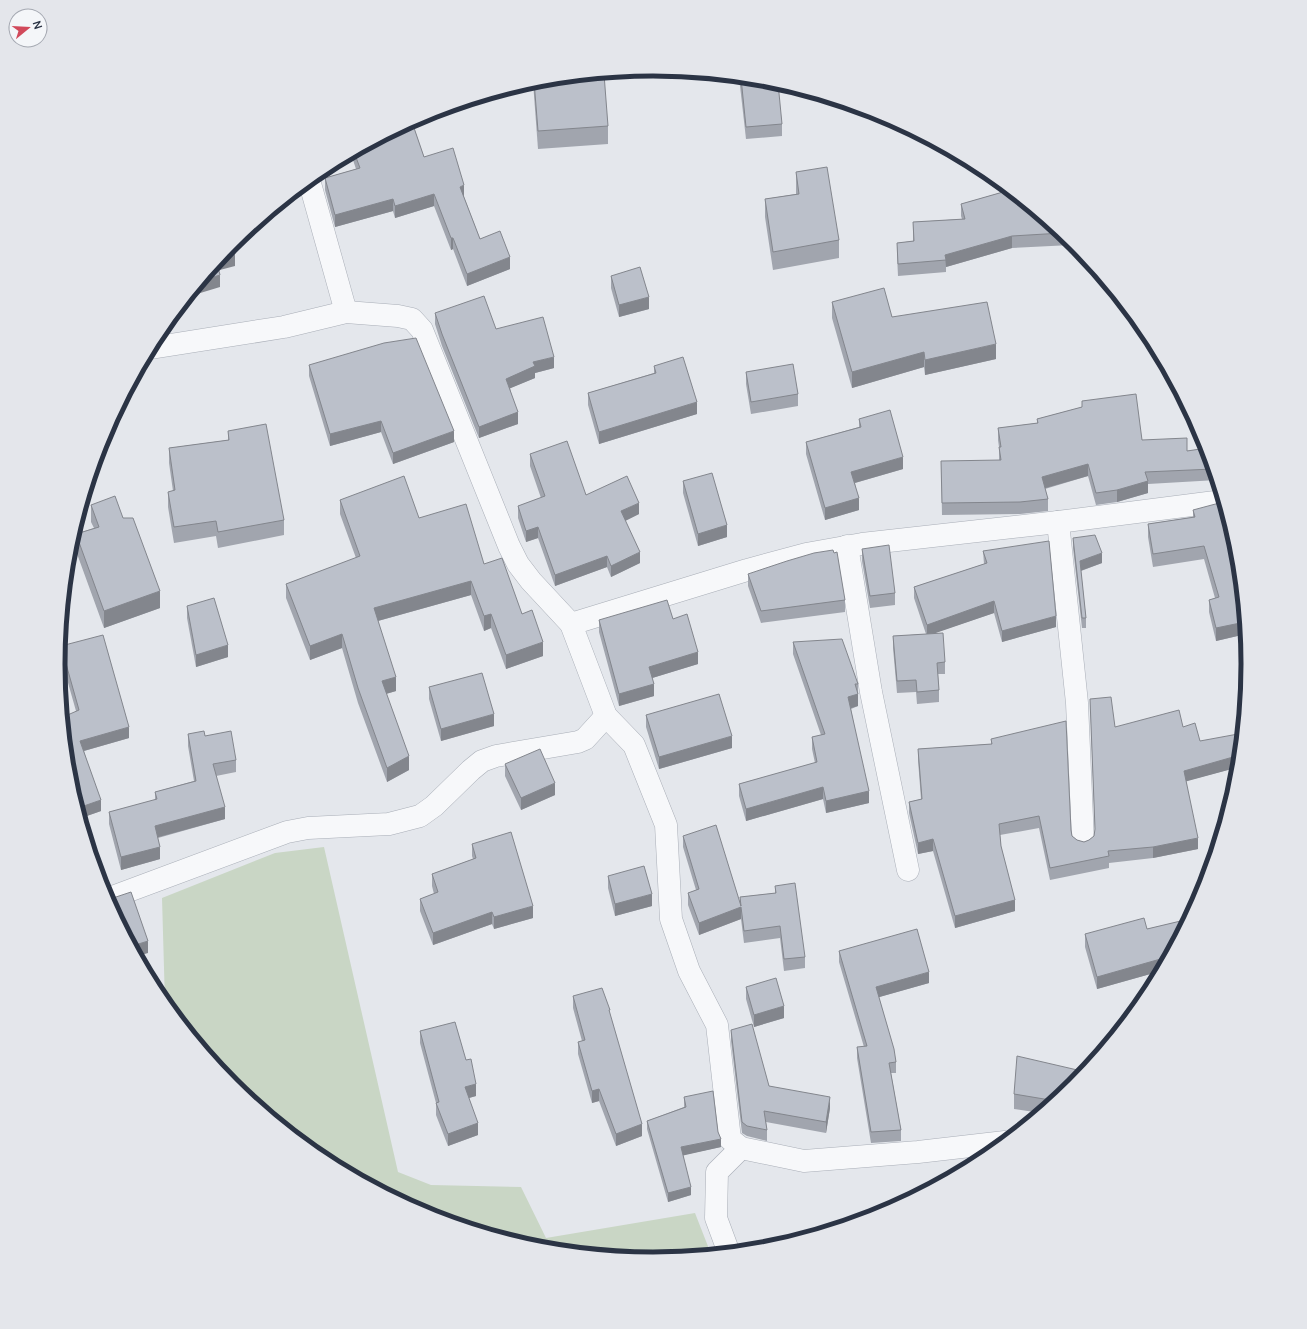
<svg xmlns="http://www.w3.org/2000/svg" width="1307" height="1329" font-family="Manrope,sans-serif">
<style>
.green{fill:#c9d6c5}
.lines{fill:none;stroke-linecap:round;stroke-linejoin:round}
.street-casing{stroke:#a9aeb7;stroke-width:23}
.street{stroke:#f7f8fa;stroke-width:22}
.wall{fill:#a1a5ae}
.shaded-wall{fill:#83868d}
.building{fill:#bbc0ca;stroke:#83868d}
.rim{fill:none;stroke:#2b3445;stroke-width:5}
</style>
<rect width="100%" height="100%" fill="#e4e7ec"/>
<path class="green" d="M 324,847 L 398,1172 L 431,1185 L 521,1187 L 546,1238 L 695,1213 L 711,1254 L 653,1260 L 537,1249 L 425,1215 L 322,1160 L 232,1085 L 165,1003 L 162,898 L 275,853 Z"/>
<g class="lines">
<g class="street-casing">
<g id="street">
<path d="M 309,180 L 346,312"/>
<path d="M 151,348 L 284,327 L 346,312 L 398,316 L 412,319 L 422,330 L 509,546 L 518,564 L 531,581 L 571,624 L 606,716 L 634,745 L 666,825 L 671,919 L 689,971 L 717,1025 L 730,1139 L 741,1148 L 804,1161 L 918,1152 L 1005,1142"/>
<path d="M 1058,522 L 1077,703 L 1083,841"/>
<path d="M 847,546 L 871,692 L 908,870"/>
<path d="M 571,624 L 747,570 L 806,554 L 862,544 L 1058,522 L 1223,501"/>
<path d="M 107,899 L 287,832 L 308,828 L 389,824 L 420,816 L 434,806 L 471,770 L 482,761 L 496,756 L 578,742 L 585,739 L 606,716"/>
<path d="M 729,1253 L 716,1218 L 717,1172 L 741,1148"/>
</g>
</g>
<use href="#street" class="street"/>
</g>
<g class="wall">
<path d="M 739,77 L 770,80 L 782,124 L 782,136 L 746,139 Z"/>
<path d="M 538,80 L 608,126 L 608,144 L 538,149 L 533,82 Z"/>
<path d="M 412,122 L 424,157 L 464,197 L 480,239 L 510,269 L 467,286 L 453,249 L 451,250 L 434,206 L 395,218 L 393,211 L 335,227 L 325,190 L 325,178 L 356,169 L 351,154 Z"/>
<path d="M 796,172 L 839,240 L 839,258 L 773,270 L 765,217 L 765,199 L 796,194 Z"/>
<path d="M 1010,190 L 1071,240 L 1071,245 L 1012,248 L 946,267 L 946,272 L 898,276 L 897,255 L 897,243 L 913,241 L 913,222 L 962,219 L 961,216 L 961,204 Z"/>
<path d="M 611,276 L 649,309 L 619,317 L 611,288 Z"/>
<path d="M 832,302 L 892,317 L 996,359 L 925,375 L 924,367 L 852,388 L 832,318 Z"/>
<path d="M 435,313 L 496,329 L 554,368 L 535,373 L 535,378 L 510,388 L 518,424 L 479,438 L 442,346 L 435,324 Z"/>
<path d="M 309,365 L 454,442 L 393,464 L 381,432 L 330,446 L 309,376 Z"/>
<path d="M 654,366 L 697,414 L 599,444 L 588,405 L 588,393 L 654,373 Z"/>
<path d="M 746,372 L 798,394 L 798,406 L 751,414 L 746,384 Z"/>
<path d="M 1082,401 L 1142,440 L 1187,451 L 1207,448 L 1217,480 L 1148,484 L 1148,493 L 1117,502 L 1096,505 L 1088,476 L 1045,489 L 1048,499 L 1048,511 L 1020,514 L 942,515 L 941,461 L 999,461 L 999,447 L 998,440 L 998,428 L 1037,423 L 1037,419 L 1082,407 Z"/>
<path d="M 859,419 L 903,469 L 855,483 L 859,510 L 825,520 L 806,454 L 806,442 L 859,427 Z"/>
<path d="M 228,431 L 284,520 L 284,535 L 218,548 L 216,536 L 174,543 L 168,507 L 168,492 L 173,491 L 169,463 L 169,448 L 228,440 Z"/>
<path d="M 530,454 L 586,495 L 639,514 L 625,521 L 640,563 L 611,577 L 607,567 L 555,586 L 538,538 L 526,542 L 518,518 L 518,506 L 541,498 L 530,466 Z"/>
<path d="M 683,481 L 727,537 L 698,546 L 683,493 Z"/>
<path d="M 340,500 L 419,518 L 484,564 L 522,614 L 543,656 L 506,669 L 491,628 L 484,631 L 471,595 L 378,621 L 396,691 L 386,694 L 409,770 L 387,782 L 358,703 L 342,648 L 310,660 L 286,598 L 286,584 L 356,558 L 340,514 Z"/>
<path d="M 91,505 L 123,518 L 160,608 L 104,628 L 76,551 L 76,534 L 94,528 L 91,522 Z"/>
<path d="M 1193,510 L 1238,549 L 1246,634 L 1216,641 L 1209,612 L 1209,600 L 1215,598 L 1204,559 L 1153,567 L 1148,537 L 1148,524 L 1193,517 Z"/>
<path d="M 1073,538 L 1102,563 L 1081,571 L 1086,618 L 1086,628 L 1082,628 L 1073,548 Z"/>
<path d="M 862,549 L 895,593 L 895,605 L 870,608 L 862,561 Z"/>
<path d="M 983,551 L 1056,627 L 1002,642 L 994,613 L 934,633 L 945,662 L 945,674 L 938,674 L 939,690 L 939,702 L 917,704 L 916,692 L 897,693 L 893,648 L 893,636 L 926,634 L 914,598 L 914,587 L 984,564 Z"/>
<path d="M 748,574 L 845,600 L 845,612 L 761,623 L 748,586 Z"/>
<path d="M 187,606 L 228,657 L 196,667 L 187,618 Z"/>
<path d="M 673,619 L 698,664 L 652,678 L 654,696 L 619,706 L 599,632 L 599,620 Z"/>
<path d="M 793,642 L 858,684 L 858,706 L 851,709 L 869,803 L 826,813 L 823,799 L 746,821 L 739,796 L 739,784 L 815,763 L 812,749 L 812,737 L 821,735 L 793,654 Z"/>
<path d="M 61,646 L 129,738 L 84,751 L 101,811 L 81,818 L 69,780 L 76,711 L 61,658 Z"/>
<path d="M 429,687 L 494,726 L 441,741 L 429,699 Z"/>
<path d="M 1090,699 L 1115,727 L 1183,727 L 1200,741 L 1241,748 L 1239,767 L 1186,781 L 1198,849 L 1153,858 L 1109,863 L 1109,868 L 1050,880 L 1039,828 L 1000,835 L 1001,846 L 1015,911 L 955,928 L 933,851 L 918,854 L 909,813 L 909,802 L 921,799 L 918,760 L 918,749 L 991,744 L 991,739 L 1071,830 L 1072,836 L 1077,840 L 1084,842 L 1089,840 L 1094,836 L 1095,831 Z"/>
<path d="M 646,715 L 732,748 L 659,769 L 646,727 Z"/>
<path d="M 188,734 L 205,736 L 236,760 L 236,772 L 216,776 L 225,819 L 158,838 L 160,859 L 121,870 L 109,824 L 109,812 L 155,800 L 155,792 L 194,781 L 188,746 Z"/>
<path d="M 505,764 L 555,795 L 521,810 L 505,776 Z"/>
<path d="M 683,836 L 740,902 L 740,897 L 775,893 L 775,886 L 805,957 L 805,968 L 784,971 L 780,938 L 744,943 L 741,919 L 699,935 L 688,905 L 688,893 L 696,890 L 683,847 Z"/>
<path d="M 472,844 L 533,918 L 494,929 L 492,924 L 433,945 L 420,911 L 420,899 L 434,894 L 432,886 L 432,874 L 473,859 L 472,856 Z"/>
<path d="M 608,876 L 652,906 L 615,916 L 608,888 Z"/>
<path d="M 1196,907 L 1161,971 L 1097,989 L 1085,947 L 1085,934 L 1147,929 L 1186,920 L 1186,909 Z"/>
<path d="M 839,951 L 929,983 L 879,997 L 896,1062 L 896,1073 L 891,1073 L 901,1130 L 901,1141 L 871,1143 L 857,1058 L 857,1047 L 864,1047 L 839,962 Z"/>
<path d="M 746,987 L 784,1018 L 754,1027 L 746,999 Z"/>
<path d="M 573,996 L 610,1016 L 642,1136 L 616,1146 L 599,1101 L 592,1103 L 578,1054 L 578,1042 L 582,1041 L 573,1008 Z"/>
<path d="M 731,1030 L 769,1086 L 830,1108 L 826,1133 L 766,1122 L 767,1130 L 767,1141 L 747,1136 L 742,1133 L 731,1041 Z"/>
<path d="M 420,1031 L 466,1060 L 476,1096 L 469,1098 L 478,1135 L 448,1146 L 436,1115 L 436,1103 L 420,1043 Z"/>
<path d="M 1074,1086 L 1041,1113 L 1014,1109 L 1014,1094 Z"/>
<path d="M 684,1097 L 718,1132 L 721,1147 L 683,1155 L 691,1195 L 668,1202 L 647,1129 L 647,1121 L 684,1107 Z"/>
</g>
<g class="shaded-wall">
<path d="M 464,185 L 464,197 L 460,198 L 460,187 Z"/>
<path d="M 434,194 L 434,206 L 395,218 L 395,206 Z"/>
<path d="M 393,199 L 393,211 L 335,227 L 335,215 Z"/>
<path d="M 1012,236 L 1012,248 L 946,267 L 945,255 Z"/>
<path d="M 451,238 L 453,238 L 453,249 L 451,250 Z"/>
<path d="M 235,254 L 235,266 L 216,271 L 216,264 L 221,257 Z"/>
<path d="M 510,257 L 510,269 L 467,286 L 467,274 Z"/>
<path d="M 220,275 L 220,287 L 197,294 L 197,287 L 203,280 Z"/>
<path d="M 649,297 L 649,309 L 619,317 L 619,305 Z"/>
<path d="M 996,344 L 996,359 L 925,375 L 925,360 Z"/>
<path d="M 924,352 L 924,367 L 852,388 L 852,372 Z"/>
<path d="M 554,357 L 554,368 L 535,373 L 535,378 L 506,390 L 506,379 L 533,362 Z"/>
<path d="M 697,402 L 697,414 L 599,444 L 599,432 Z"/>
<path d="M 518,412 L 518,424 L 479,438 L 479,427 Z"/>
<path d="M 381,421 L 381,432 L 330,446 L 330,434 Z"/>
<path d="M 454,431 L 454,442 L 393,464 L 393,453 Z"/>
<path d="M 903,457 L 903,469 L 851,484 L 851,472 Z"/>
<path d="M 1088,464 L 1088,476 L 1042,489 L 1042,477 Z"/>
<path d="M 1148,481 L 1148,493 L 1117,502 L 1117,490 Z"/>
<path d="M 859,498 L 859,510 L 825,520 L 825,508 Z"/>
<path d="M 639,503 L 639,514 L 621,523 L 621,511 Z"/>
<path d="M 727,525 L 727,537 L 698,546 L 698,534 Z"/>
<path d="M 538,527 L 538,538 L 526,542 L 526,531 Z"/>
<path d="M 640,552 L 640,563 L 611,577 L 611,566 Z"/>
<path d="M 1102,553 L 1102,563 L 1080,571 L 1080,561 Z"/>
<path d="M 607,556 L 607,567 L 555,586 L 555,575 Z"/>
<path d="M 471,581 L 471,595 L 374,622 L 374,608 Z"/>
<path d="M 160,591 L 160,608 L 104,628 L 104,611 Z"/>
<path d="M 994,601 L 994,613 L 927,636 L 927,625 Z"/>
<path d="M 491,614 L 491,628 L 484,631 L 484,616 Z"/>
<path d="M 1056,616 L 1056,627 L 1002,642 L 1002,631 Z"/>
<path d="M 1245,622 L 1246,634 L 1216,641 L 1216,628 Z"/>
<path d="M 342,634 L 342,648 L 310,660 L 310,646 Z"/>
<path d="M 543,642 L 543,656 L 506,669 L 506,655 Z"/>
<path d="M 228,645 L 228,657 L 196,667 L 196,655 Z"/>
<path d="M 698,652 L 698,664 L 649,679 L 649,667 Z"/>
<path d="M 396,677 L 396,691 L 382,695 L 382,681 Z"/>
<path d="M 654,684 L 654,696 L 619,706 L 619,694 Z"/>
<path d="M 858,694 L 858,706 L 848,709 L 848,697 Z"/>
<path d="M 494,714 L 494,726 L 441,741 L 441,729 Z"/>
<path d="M 129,727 L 129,738 L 80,752 L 80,741 Z"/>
<path d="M 732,736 L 732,748 L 659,769 L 659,757 Z"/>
<path d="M 1240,755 L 1239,767 L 1184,782 L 1184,771 Z"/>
<path d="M 409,756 L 409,770 L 387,782 L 387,768 Z"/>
<path d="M 555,783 L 555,795 L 521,810 L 521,798 Z"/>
<path d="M 823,787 L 823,799 L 746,821 L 746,809 Z"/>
<path d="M 869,791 L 869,803 L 826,813 L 826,801 Z"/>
<path d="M 101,800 L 101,811 L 81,818 L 78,808 Z"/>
<path d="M 225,807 L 225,819 L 155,838 L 155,826 Z"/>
<path d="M 1198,838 L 1198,849 L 1153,858 L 1153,847 Z"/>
<path d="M 933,839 L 933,851 L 918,854 L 918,843 Z"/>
<path d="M 160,847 L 160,859 L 121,870 L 121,857 Z"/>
<path d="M 652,894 L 652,906 L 615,916 L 615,904 Z"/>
<path d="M 1015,900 L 1015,911 L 955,928 L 955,916 Z"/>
<path d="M 533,906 L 533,918 L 494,929 L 494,917 Z"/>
<path d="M 741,907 L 741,919 L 699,935 L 699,923 Z"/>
<path d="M 492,912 L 492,924 L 433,945 L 433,933 Z"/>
<path d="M 148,941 L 148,953 L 138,956 L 132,946 Z"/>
<path d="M 1164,958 L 1164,966 L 1161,971 L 1097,989 L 1097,977 Z"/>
<path d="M 929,972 L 929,983 L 876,998 L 876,987 Z"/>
<path d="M 784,1006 L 784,1018 L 754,1027 L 754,1015 Z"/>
<path d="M 476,1084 L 476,1096 L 465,1099 L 465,1087 Z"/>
<path d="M 599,1089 L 599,1101 L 592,1103 L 592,1091 Z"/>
<path d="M 830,1097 L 830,1108 L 826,1133 L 826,1122 Z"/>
<path d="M 478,1123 L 478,1135 L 448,1146 L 448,1134 Z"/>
<path d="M 642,1124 L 642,1136 L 616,1146 L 616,1134 Z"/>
<path d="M 721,1139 L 721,1147 L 681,1156 L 681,1147 Z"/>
<path d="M 691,1187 L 691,1195 L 668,1202 L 668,1193 Z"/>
</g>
<g class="building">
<path d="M 604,74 L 608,126 L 538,131 L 534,81 L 538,80 Z"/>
<path d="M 741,78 L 770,80 L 778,83 L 782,124 L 746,127 Z"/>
<path d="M 412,122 L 424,157 L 453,148 L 464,185 L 460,187 L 480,239 L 500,231 L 510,257 L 467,274 L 453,238 L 451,238 L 434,194 L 395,206 L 393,199 L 335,215 L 325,178 L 360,168 L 354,152 Z"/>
<path d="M 827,167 L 839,240 L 773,252 L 765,199 L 799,194 L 796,172 Z"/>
<path d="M 1010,190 L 1062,233 L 1012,236 L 945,255 L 946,260 L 898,264 L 897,243 L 914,241 L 913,222 L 965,219 L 961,204 Z"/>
<path d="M 232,244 L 235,254 L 221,257 Z"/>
<path d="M 217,263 L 220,275 L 203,280 Z"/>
<path d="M 640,267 L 649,297 L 619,305 L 611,276 Z"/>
<path d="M 884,288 L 892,317 L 987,302 L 996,344 L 925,360 L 924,352 L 852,372 L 832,302 Z"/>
<path d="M 484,296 L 496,329 L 543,317 L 554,357 L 533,362 L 535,366 L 506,379 L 518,412 L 479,427 L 442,334 L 435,313 Z"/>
<path d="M 416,338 L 454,431 L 393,453 L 381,421 L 330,434 L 309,365 L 384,343 Z"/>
<path d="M 683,357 L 697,402 L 599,432 L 588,393 L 656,373 L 654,366 Z"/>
<path d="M 793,364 L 798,394 L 751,402 L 746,372 Z"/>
<path d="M 1136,394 L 1142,440 L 1187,438 L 1187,451 L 1207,448 L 1213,469 L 1145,472 L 1148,481 L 1117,490 L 1096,493 L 1088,464 L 1042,477 L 1048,499 L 1020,502 L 942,503 L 941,461 L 1001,460 L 999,447 L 1001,447 L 998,428 L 1038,423 L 1037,419 L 1082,407 L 1082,401 Z"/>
<path d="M 890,410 L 903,457 L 851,472 L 859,498 L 825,508 L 806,442 L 861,427 L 859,419 Z"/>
<path d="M 266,424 L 284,520 L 218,532 L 216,521 L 174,527 L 168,492 L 175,490 L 169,448 L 229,440 L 228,431 Z"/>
<path d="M 567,441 L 586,495 L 627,476 L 639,503 L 621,511 L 640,552 L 611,566 L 607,556 L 555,575 L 538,527 L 526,531 L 518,506 L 545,496 L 530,454 Z"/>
<path d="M 712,473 L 727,525 L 698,534 L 683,481 Z"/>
<path d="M 404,476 L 419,518 L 466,504 L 484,564 L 502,558 L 522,614 L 532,610 L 543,642 L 506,655 L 491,614 L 484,616 L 471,581 L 374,608 L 396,677 L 382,681 L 409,756 L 387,768 L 358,688 L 342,634 L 310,646 L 286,584 L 360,556 L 340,500 Z"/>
<path d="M 115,496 L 123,518 L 133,518 L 160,591 L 104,611 L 76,534 L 99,527 L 91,505 Z"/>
<path d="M 1223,502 L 1238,549 L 1245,622 L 1216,628 L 1209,600 L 1219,597 L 1204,546 L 1153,554 L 1148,524 L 1195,517 L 1193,510 Z"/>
<path d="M 1095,535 L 1102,553 L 1080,561 L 1086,618 L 1082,618 L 1073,538 Z"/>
<path d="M 1049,541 L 1056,616 L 1002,631 L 994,601 L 927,625 L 914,587 L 987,563 L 983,551 Z"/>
<path d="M 889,545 L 895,593 L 870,596 L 862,549 Z"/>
<path d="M 833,550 L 834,553 L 837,552 L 845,600 L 761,611 L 748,574 L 787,561 L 814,553 Z"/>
<path d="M 214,598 L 228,645 L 196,655 L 187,606 Z"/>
<path d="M 667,600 L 673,619 L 687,614 L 698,652 L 649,667 L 654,684 L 619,694 L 599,620 Z"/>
<path d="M 943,633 L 945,662 L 937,663 L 939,690 L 917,692 L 916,680 L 897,681 L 893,636 Z"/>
<path d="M 103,635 L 129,727 L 80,741 L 101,800 L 78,808 L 69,780 L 63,717 L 79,710 L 61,646 Z"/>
<path d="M 842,639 L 858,684 L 855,684 L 858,694 L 848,697 L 869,791 L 826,801 L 823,787 L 746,809 L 739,784 L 817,762 L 812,737 L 825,734 L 793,642 Z"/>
<path d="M 482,673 L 494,714 L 441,729 L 429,687 Z"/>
<path d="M 719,694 L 732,736 L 659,757 L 646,715 Z"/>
<path d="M 1111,697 L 1115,727 L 1179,710 L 1183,727 L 1195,723 L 1200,741 L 1238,734 L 1241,748 L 1240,755 L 1184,771 L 1198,838 L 1153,847 L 1108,851 L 1109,856 L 1050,868 L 1039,816 L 999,824 L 1001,846 L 1015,900 L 955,916 L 933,839 L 918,843 L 909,802 L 922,799 L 918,749 L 992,744 L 991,739 L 1066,721 L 1071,830 L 1072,836 L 1077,840 L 1084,842 L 1089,840 L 1094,836 L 1095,829 L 1090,699 Z"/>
<path d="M 204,731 L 205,736 L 231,731 L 236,760 L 213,764 L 225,807 L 155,826 L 160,847 L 121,857 L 109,812 L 157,799 L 155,792 L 196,781 L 188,734 Z"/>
<path d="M 540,749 L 555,783 L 521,798 L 505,764 Z"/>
<path d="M 716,825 L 741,906 L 740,897 L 776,893 L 775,886 L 795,883 L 805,957 L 784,959 L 780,926 L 744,931 L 741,907 L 699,923 L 688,893 L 699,889 L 683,836 Z"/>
<path d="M 511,832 L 533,906 L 494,917 L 492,912 L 433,933 L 420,899 L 438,892 L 432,874 L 476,858 L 472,844 Z"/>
<path d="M 644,866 L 652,894 L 615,904 L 608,876 Z"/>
<path d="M 131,892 L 148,941 L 132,946 L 107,900 Z"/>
<path d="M 1196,907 L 1166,964 L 1164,958 L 1097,977 L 1085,934 L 1144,918 L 1147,929 L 1189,919 L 1186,909 Z"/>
<path d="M 917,929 L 929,972 L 876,987 L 894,1049 L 896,1062 L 889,1063 L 901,1130 L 871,1132 L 857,1047 L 867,1046 L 839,951 Z"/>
<path d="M 776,978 L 784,1006 L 754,1015 L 746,987 Z"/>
<path d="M 602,988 L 610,1010 L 609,1010 L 642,1124 L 616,1134 L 599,1089 L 592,1091 L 578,1042 L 585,1040 L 573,996 Z"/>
<path d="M 455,1022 L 466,1060 L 471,1059 L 476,1084 L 465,1087 L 478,1123 L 448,1134 L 436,1103 L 439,1102 L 420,1031 Z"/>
<path d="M 752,1024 L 769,1086 L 830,1097 L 826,1122 L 764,1111 L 767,1130 L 747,1126 L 742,1122 L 731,1030 Z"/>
<path d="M 1017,1056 L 1086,1072 L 1074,1086 L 1056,1101 L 1014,1094 Z"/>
<path d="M 713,1091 L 718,1132 L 721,1139 L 681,1147 L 691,1187 L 668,1193 L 647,1121 L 686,1107 L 684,1097 Z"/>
</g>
<path d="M0 0H1307V1329H0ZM65 664a588 588 0 1 1 1176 0a588 588 0 1 1-1176 0Z" fill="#e4e6eb" fill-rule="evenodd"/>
<path class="rim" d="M65 664a588 588 0 1 1 1176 0a588 588 0 1 1-1176 0Z"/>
<g transform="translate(28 28) rotate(72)"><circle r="19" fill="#f4f6f9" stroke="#a4a8b1"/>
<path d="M0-3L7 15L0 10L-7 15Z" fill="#d1495b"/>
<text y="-6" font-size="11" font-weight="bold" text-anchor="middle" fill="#2b3445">N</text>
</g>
</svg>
